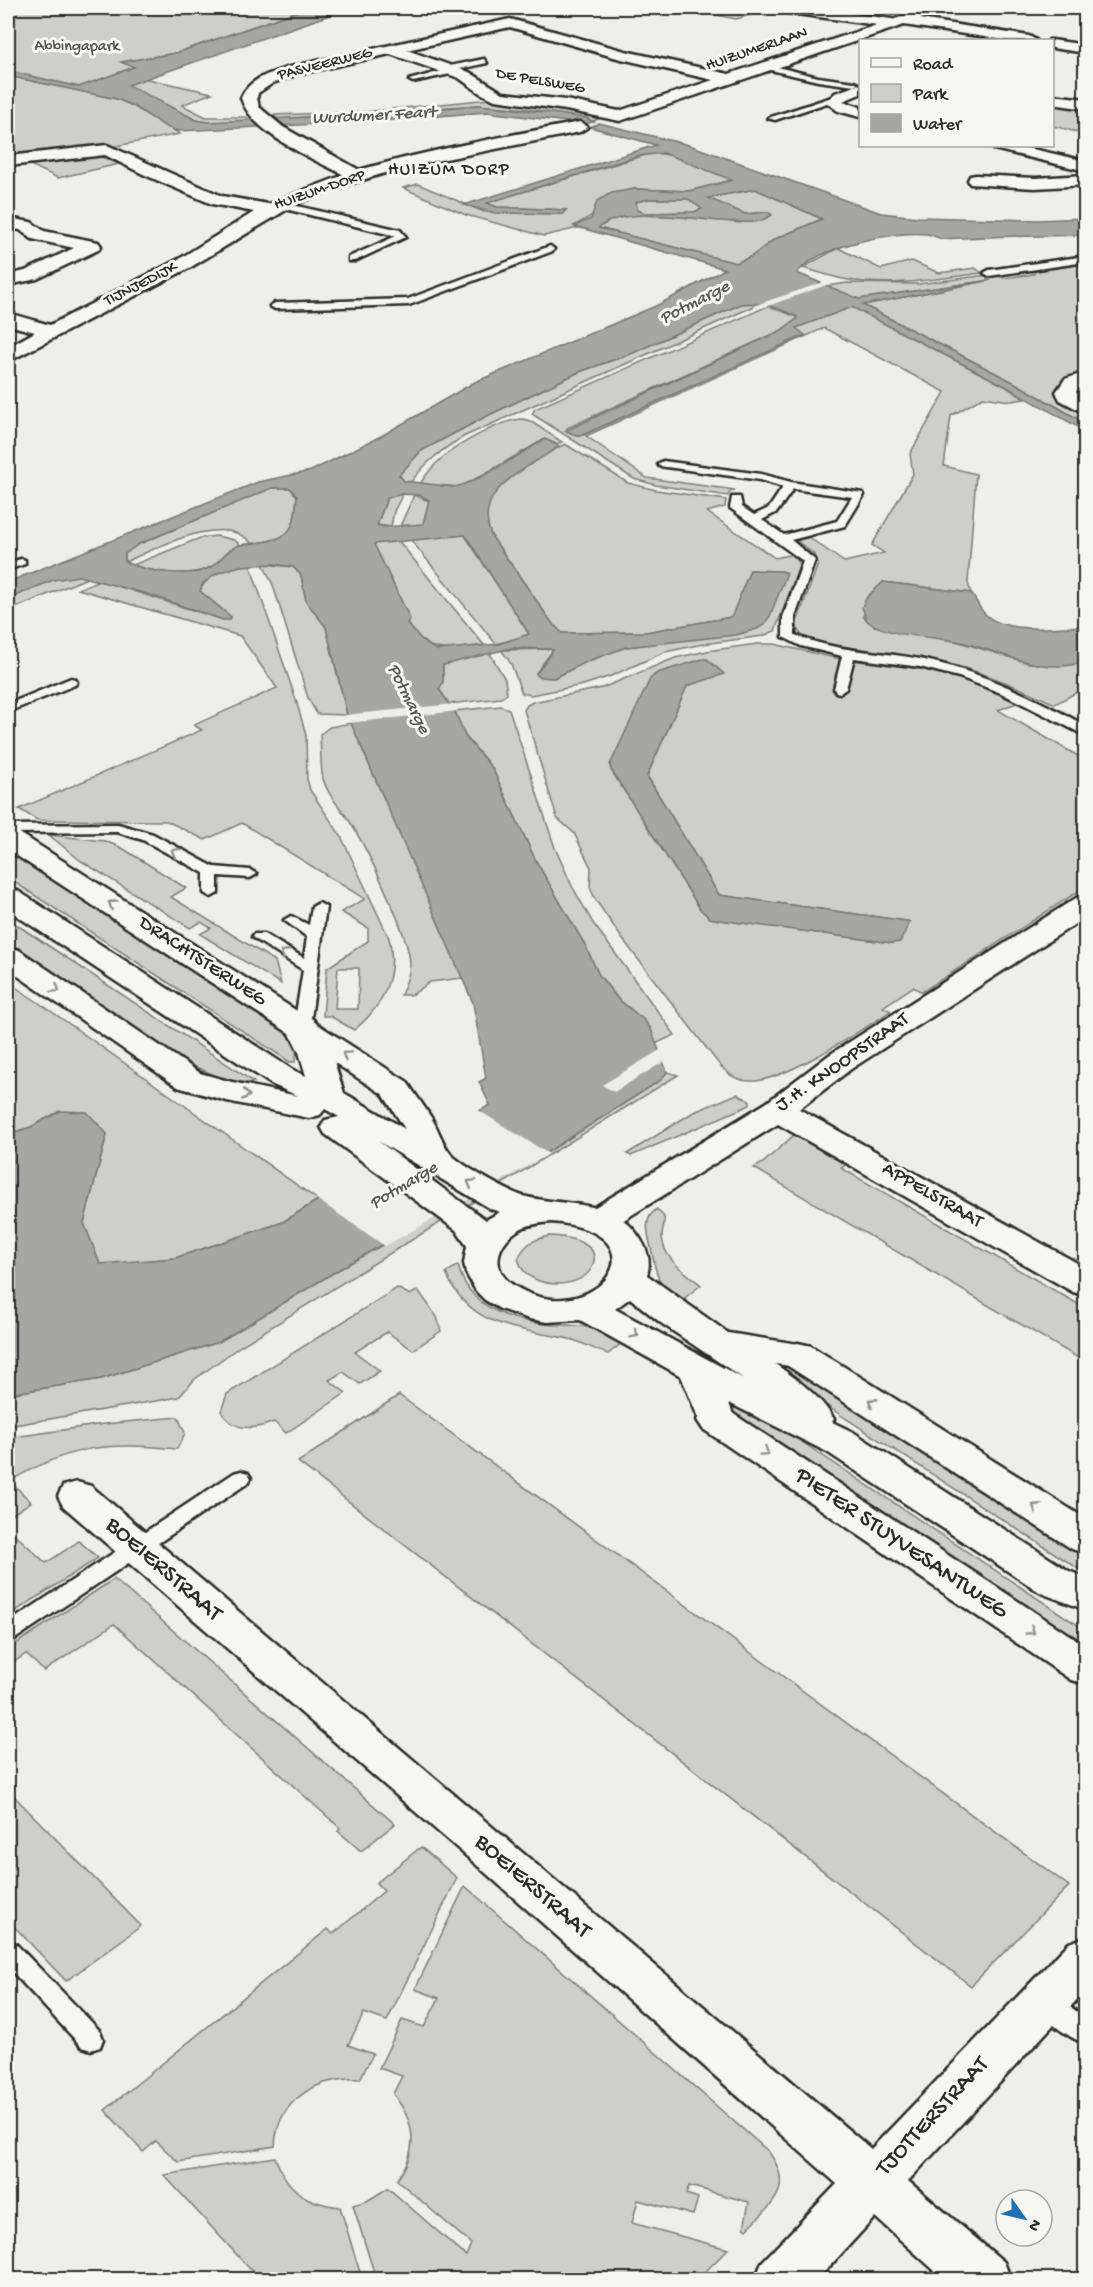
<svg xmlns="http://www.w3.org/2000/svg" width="1093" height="2287" font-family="'Gochi Hand',sans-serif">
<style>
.green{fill:#cececa;stroke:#7c7c7a;stroke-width:1.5;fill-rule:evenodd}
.water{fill:#a6a6a3;stroke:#757573;stroke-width:1.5;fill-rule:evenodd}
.pier{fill:#eeeeea}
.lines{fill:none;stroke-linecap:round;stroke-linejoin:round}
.lane-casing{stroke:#2b2b2b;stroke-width:5}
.street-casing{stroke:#2b2b2b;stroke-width:5}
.secondary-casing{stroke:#2b2b2b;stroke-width:5}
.lane{fill:#f6f6f2;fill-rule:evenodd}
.street{fill:#f6f6f2;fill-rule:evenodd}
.secondary{fill:#f6f6f2;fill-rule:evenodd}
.oneway{stroke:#90908e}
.labels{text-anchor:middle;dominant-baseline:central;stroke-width:6;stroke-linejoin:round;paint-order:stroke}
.far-park-label{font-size:16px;fill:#545453;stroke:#f6f6f2}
.far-street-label{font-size:16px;fill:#2b2b2b;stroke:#f6f6f2}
.far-water-label{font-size:18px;font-style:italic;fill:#565655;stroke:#f6f6f2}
.far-neighbourhood-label{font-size:18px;letter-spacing:1.5px;fill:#2b2b2b;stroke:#f6f6f2}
.street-label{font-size:20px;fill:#2b2b2b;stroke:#f6f6f2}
.near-street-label{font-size:24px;fill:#2b2b2b;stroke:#f6f6f2}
</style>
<rect width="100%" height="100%" fill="#eeeeea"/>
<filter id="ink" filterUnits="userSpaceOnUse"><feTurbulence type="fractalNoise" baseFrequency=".0167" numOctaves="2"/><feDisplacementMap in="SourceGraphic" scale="12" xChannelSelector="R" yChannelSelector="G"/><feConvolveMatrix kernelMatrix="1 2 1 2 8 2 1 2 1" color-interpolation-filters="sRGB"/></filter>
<g filter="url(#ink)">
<g class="green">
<path d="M 8,8 L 307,8 L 176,53 L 121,62 L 135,67 L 79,87 L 8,71 Z"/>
<path d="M 681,8 L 738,8 L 764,11 L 736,19 Z"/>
<path d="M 8,76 L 117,99 L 135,107 L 180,134 L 116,146 L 8,157 Z"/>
<path d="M 143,78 L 212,93 L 182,105 L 206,117 L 246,117 L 251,121 L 208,122 L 196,120 L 129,87 L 130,83 Z"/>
<path d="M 490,99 L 568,110 L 602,117 L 594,121 L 529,109 L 478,105 L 278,119 L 273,115 L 363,112 Z"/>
<path d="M 1052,100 L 1085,106 L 1085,134 L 1053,126 Z"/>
<path d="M 652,153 L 670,155 L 733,180 L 689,191 L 634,189 L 598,201 L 593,215 L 574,226 L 578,228 L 544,236 L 466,215 L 403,188 L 418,184 L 484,212 L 562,214 L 566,210 L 497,207 L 486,203 Z"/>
<path d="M 97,155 L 119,164 L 58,178 L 26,163 Z"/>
<path d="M 756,189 L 822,219 L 775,239 L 752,256 L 736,263 L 598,228 L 613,219 L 635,215 L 701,217 L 740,223 L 768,212 L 745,214 L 707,198 Z"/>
<path d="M 649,199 L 688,199 L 703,209 L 694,212 L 645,213 L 637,210 L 636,202 Z"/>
<path d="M 838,248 L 881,269 L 912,261 L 939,273 L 975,268 L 982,273 C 936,279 888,288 843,279 C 829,276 815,271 802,268 Z"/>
<path d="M 1085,261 L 1085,373 C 1074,376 1060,378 1056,391 L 1064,402 L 1085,414 L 1085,423 L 1015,383 L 863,305 L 991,280 L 859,299 L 826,286 L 847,283 L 918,284 L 996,274 L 1003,278 L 1034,274 L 1034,269 Z"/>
<path d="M 753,303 L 759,304 L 465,436 C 442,449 426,462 410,483 L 404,481 L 399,475 L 421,451 L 485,417 L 579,372 L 633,353 L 741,304 Z"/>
<path d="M 768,306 L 797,317 L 797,319 L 780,331 L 567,428 L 566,431 L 579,436 L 585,434 L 804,335 L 795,328 L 852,307 L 1005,386 L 1025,399 L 1011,401 L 983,397 L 951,416 L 944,466 L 976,474 L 968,583 L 971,593 L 883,582 L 863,616 L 874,626 L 959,642 L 1028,663 L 1078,664 L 1085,662 L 1085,688 L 1055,704 C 1013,685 971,666 925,659 C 893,653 834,655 807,639 C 801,636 798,632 796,625 L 818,564 L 815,555 L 797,541 L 807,536 L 844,562 L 884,553 L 872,545 L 913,474 L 910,454 L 945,392 L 824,328 L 586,436 L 647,478 L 735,490 L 731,491 L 728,496 L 656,485 L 634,479 L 532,414 L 535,409 Z"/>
<path d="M 523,419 L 530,421 L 562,442 L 556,444 L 545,439 L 461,487 L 420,484 C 426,474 433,466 442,458 C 457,445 503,419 523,419 Z"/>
<path d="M 565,444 L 628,483 L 656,490 L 726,500 L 725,507 L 707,512 L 775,558 L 793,554 L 799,563 L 798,569 L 775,631 L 763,636 L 703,644 L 665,652 L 611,676 L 583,685 L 531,695 L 522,693 C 514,676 515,665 501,650 L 554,649 L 536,673 L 540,677 L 554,678 L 586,662 L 626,647 L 744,633 L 785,572 L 750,570 L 732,617 L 726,618 L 646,632 L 562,633 L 552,623 L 492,537 C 489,529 485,523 486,514 C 490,482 539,458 565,444 Z"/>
<path d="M 272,488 L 290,488 L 297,496 C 294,534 291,538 252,544 C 225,510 155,549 125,562 L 125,554 L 137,545 Z"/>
<path d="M 403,494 L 394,511 L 391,527 L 377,525 L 387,498 Z"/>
<path d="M 414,495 L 429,501 L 423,525 L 403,527 L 401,524 Z"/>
<path d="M 465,535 L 529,634 L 526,636 L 496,644 L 410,539 Z"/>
<path d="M 217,536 L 234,540 L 241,545 C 227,548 222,560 211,567 C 190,578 154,573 133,565 L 200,538 Z"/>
<path d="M 399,540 L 401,544 L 484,645 C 461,648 437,656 419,638 C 414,633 411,627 407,622 L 410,619 L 373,543 Z"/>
<path d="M 263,564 L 293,567 L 301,575 L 306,601 L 326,627 L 347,715 L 317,714 L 308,698 L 273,585 Z"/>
<path d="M 250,565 L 296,700 L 306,735 L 307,779 L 310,790 L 341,836 L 389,938 C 398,975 383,1007 354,1030 L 330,1016 L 323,1016 L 327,968 L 368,941 L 368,928 L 341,912 L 365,899 L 242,823 L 205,840 L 167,821 L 37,820 L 19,809 L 202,730 L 194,725 L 277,688 L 240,636 L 78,589 L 99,580 L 223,620 L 231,617 L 200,591 C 207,573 233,566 250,565 ZM 338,968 L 359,968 L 358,1009 L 335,1009 Z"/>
<path d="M 79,575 L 87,578 L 8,611 L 8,599 L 53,580 Z"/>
<path d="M 757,644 L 774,644 L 835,658 L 936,671 L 972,681 L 1017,703 L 998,710 L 1085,760 L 1085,887 L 922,992 L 913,987 L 883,1007 L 891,1011 C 861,1030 781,1084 749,1081 C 734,1080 727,1073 718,1063 L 621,937 L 595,899 L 590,887 L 591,868 L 574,833 L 557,818 L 524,710 L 527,705 L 533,702 L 602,688 L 675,658 L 707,651 ZM 715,666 L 723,674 L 687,686 L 647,776 L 719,895 L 907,921 L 892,943 L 710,918 L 701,910 L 611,770 L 610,765 L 654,675 Z"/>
<path d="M 489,652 L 505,679 L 507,694 L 501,698 L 449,704 L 439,689 L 443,682 L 443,665 Z"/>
<path d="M 501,706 L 509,709 L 555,848 L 572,886 L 593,923 L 675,1035 L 655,1044 L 651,1029 L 644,1020 L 618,999 L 599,975 L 585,945 L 537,863 L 492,768 L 465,736 L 455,711 Z"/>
<path d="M 351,723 L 463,978 L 430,982 L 412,995 L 401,995 C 405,985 410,975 410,964 C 410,936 366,847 350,822 C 341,808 328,796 323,779 C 320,765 321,748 320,734 L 330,727 Z"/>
<path d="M 49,835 L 105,841 L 122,848 L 186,888 L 171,897 L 275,961 L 281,984 L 200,934 L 211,928 L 201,922 L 190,928 L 81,861 Z"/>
<path d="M 8,852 L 241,999 L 298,1041 L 295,1062 L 290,1062 L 8,878 Z"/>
<path d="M 8,919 L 254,1082 L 238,1085 L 191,1065 L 8,942 Z"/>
<path d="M 8,982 L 48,1009 L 318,1200 L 283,1222 L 175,1258 L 100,1265 L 84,1223 L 107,1134 L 60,1111 L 31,1127 L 8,1134 L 8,1001 L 12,999 L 8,996 Z"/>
<path d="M 667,1072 L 678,1075 L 239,1347 L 195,1379 L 179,1397 L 8,1426 L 8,1394 L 101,1379 L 219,1342 L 343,1267 L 546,1153 L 661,1080 Z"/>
<path d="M 737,1094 L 750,1101 L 750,1105 L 631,1156 L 627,1154 L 692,1113 Z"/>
<path d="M 795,1134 L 848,1163 L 841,1168 L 1085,1308 L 1085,1362 L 754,1168 L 763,1163 Z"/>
<path d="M 657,1209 L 664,1217 C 665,1224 662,1230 662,1237 C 664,1261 685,1271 701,1285 L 682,1300 C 660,1295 655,1271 652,1252 C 649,1237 641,1219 657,1209 Z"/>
<path d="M 549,1236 C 565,1236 606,1243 591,1269 C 579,1289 538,1288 524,1271 C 521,1268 520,1263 518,1259 C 525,1243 533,1240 549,1236 Z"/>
<path d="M 458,1265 C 467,1305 507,1320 543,1324 C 559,1326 574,1324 590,1328 C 602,1330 612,1336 623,1342 L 608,1354 C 594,1350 583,1342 569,1339 C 518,1328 469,1328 446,1273 Z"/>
<path d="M 397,1288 L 410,1295 L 418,1290 L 437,1317 L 441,1331 L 413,1350 L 387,1332 L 355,1352 L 380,1371 L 360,1384 L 343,1372 L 329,1380 L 346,1393 L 286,1433 L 274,1422 C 254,1430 233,1432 221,1411 L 227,1394 Z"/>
<path d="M 776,1363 L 794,1369 L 1085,1551 L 1085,1573 L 845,1418 L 774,1369 L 773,1364 Z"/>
<path d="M 399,1395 L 1069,1886 L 971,1986 L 298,1462 Z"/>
<path d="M 730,1400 L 793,1436 L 1085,1630 L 1085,1652 L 735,1416 L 724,1403 Z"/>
<path d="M 178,1417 L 185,1433 L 177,1449 C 108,1441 70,1446 10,1481 L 31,1502 L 8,1517 L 8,1438 L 104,1424 Z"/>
<path d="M 8,1528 L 46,1563 L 79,1541 L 98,1558 L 8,1616 Z"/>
<path d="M 114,1579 L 395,1824 L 361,1851 L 338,1831 L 340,1828 L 114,1624 L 44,1671 L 26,1654 L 11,1664 L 8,1661 L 8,1649 Z"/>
<path d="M 8,1790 L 141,1926 L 66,1981 L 8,1920 Z"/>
<path d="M 421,1847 L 457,1878 L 387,2021 L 364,2013 L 348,2045 L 373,2054 L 360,2079 C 318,2077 277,2099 275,2146 L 178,2162 L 156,2141 L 143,2152 L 105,2110 L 328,1929 L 333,1934 L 384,1891 L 376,1883 Z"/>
<path d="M 465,1886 L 769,2152 C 795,2189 773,2203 747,2229 L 744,2228 L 749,2202 L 689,2186 L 686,2194 L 698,2198 L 693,2215 L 638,2200 L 632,2223 L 728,2249 L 698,2279 L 376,2279 L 353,2205 L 367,2201 L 388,2188 L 466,2256 L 471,2244 L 397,2180 C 419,2149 416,2123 393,2094 L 402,2076 L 379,2068 L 402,2020 L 424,2027 L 439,1998 L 415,1989 Z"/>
<path d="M 275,2157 C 287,2190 305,2203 340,2207 L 362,2279 L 259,2279 L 164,2175 Z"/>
</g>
<g class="water">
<path d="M 307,8 L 350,8 L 128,85 L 196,120 L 208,122 L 374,114 L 478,105 L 545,112 L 586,118 L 594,122 L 583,124 L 487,112 L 380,121 L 178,131 L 166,127 L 135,107 L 117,99 L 8,76 L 8,71 L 79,87 L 134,67 L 121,62 L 176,53 Z"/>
<path d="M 599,123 L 689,145 L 881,213 L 918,217 L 1038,220 L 1085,218 L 1085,235 C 1038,236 991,236 943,239 C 938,239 932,234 926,234 C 893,231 818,246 797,273 L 859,299 L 991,280 L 863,305 L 1015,383 L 1085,423 L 1085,431 L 1005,386 L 852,307 L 796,328 L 805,335 L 585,434 L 579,436 L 565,431 L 780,331 L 797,319 L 797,317 C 780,308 760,302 741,304 L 633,353 L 579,372 L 485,417 L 421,451 L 399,475 L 404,481 L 453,487 C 475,485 524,451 545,439 L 559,446 C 528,470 470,488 492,537 L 552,623 L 562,633 L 646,632 L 726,618 L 732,616 L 750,570 L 782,571 L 787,573 L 770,616 L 764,625 L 757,629 L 736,635 L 626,647 L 586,662 L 554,678 L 540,677 L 536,674 L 553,650 L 549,649 L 511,648 L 443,665 L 443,682 L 439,689 L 456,714 L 465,736 L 492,768 L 537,863 L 585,945 L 599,975 L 618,999 L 644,1020 L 651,1029 L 667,1072 L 661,1080 L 546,1153 L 343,1267 L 219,1342 L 101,1379 L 8,1394 L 8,1134 L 31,1127 L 60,1111 L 87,1112 L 107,1134 L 84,1223 L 100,1264 L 175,1258 L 283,1222 L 318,1200 L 490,1105 L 479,1082 L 486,1078 L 473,1003 L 347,714 L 326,627 L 306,601 L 301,575 L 293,567 L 273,564 L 240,566 L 218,573 L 203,583 L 200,591 L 231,617 L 230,620 L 223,620 L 147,594 L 79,576 L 53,580 L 8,599 L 8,582 L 258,482 L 311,471 L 383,435 L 475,382 L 658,305 L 725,269 L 574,226 L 591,219 L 597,201 L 611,193 L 634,189 L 689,191 L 732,180 L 664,153 L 638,156 L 487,203 L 497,207 L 566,210 L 562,214 L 495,213 L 464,205 L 656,145 L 590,127 ZM 755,189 L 822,219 L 775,239 L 752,256 L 736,263 L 599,228 C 626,201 717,226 755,222 C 761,221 767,218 772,215 L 768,212 L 745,214 L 708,198 ZM 649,199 L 688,199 L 702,209 L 694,212 L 645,213 L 637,210 L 636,202 ZM 272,488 L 290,488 L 297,496 C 294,531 292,538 255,543 C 249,544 242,544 237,546 C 226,550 221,561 211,567 C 191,579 145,571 125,562 L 125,554 L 137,545 ZM 401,494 L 419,495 L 429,500 L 423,524 L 385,527 L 377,525 L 387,498 ZM 465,535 L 529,634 L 499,644 L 437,650 C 423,644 417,634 407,623 L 410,619 L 374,544 Z"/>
<path d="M 883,582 L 971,593 C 976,599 979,608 984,613 C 1004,635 1058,627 1085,626 L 1085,662 C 1039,676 1000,650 956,641 C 926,635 892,638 867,621 L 862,607 L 867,597 Z"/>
<path d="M 703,659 L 707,659 L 724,674 L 687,686 L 647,776 L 719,895 L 907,921 L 910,922 L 900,942 L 892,943 L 719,920 L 710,918 L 701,910 L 611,770 L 610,765 L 650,679 L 657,673 Z"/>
</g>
<g class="pier">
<path d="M 824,282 L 829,284 L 762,308 L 753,306 Z"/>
<path d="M 453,704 L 458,711 L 348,723 L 345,715 Z"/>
<path d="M 660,1050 L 665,1061 L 614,1092 L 602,1085 Z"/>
<path d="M 478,1110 L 549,1154 L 385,1246 L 315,1198 Z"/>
</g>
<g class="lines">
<g class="lane-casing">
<g id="lane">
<path d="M 484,59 L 487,63 L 455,70 L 455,73 L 413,82 L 409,80 L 445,70 L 445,67 Z"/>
<path d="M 765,64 L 818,77 L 854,82 L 858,84 L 854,86 L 818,81 L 762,68 Z"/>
<path d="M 832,97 L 839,99 L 775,120 L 768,118 Z"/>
<path d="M 280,202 L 400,230 L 406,237 L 355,261 L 349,261 L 349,257 L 396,236 L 277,207 L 276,205 Z"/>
<path d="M 550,246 L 554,249 L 553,251 L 409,305 L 275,309 L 270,306 L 275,303 L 408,299 Z"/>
<path d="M 1086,256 L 1086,262 L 989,276 L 984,273 L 989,270 Z"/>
<path d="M 663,461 L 761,474 L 791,482 L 863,493 L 864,495 L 845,526 L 791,540 L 815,560 L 795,617 L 795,635 C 836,652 878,651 920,659 C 980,671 1033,697 1086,726 L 1086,736 L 1001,693 L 959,677 L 920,667 L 854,658 L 846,689 L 840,693 L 836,692 L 834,689 L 842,656 L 801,646 L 783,637 L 783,617 L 803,561 L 730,508 L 732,497 L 740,497 L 742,507 L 754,515 L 769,508 L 783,487 L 760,480 L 659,466 L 658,464 ZM 793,489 L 852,497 L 837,521 L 784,535 L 762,520 L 777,512 Z"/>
<path d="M 21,559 L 25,560 L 25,564 L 8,570 L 8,563 Z"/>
<path d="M 71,678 L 75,679 L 77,682 L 75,685 L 8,712 L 8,704 Z"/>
<path d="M 118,824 L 153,834 L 214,867 L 250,870 L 257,874 L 250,878 L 218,876 L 218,893 L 211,897 L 204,893 L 204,873 L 143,840 L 117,832 L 8,833 L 8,825 Z"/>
<path d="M 319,903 L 326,907 L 310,1026 L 302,1031 L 294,1026 L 303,970 L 252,937 L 254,934 L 264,934 L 304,958 L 307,937 L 284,920 L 291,916 L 309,925 L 312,907 Z"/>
<path d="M 241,1471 L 248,1473 L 251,1478 L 248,1483 L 15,1639 L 8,1641 L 8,1623 L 234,1473 Z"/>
<path d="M 8,1941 L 16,1944 L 100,2031 L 103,2039 L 100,2047 L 91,2050 L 82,2047 L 8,1967 Z"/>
<path d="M 1047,1992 L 1055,1996 L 1086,2018 L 1086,2044 C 1069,2038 1042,2019 1035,2003 L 1039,1996 Z"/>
</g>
</g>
<g class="street-casing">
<g id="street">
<path d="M 928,8 L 947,8 L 945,11 L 920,19 L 1029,36 L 1036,40 L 1005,40 L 904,25 L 620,121 L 566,110 L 495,100 L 480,93 L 459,78 L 390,54 L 299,74 L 273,83 L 258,93 L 257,98 L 259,107 L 283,127 L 359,170 C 432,149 506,136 580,122 L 588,127 L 580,132 L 401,168 L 330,190 L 296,204 L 191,267 L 15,358 L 8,360 L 8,347 L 35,332 L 8,325 L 8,313 L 50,325 L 179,259 L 254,212 L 212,204 L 145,175 L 105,155 L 8,166 L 8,156 L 107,145 L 222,196 L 268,204 L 344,175 C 312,158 252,134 241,98 C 249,78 271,73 290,67 L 510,19 L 625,51 L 729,74 ZM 510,27 L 617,58 L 713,80 L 619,111 L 566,100 L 503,93 L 469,72 L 407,50 Z"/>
<path d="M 1049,40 L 1052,40 L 1086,45 L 1086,53 L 1052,48 L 1052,40 Z"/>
<path d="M 860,84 L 860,94 L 843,101 L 860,107 L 860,117 L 838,111 L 826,102 L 835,93 Z"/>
<path d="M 1052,95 L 1086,99 L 1086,109 L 1052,104 Z"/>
<path d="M 992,146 L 1019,146 L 1086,161 L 1086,171 L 994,149 Z"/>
<path d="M 976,175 L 1035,178 L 1086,175 L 1086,185 L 1035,188 L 970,184 L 968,180 L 970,176 Z"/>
<path d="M 8,218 L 31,222 L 44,231 L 98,242 L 101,246 L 98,250 L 37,279 L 8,285 L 8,275 L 25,271 L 74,248 L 32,239 L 20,230 L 8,228 Z"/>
<path d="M 1086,372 L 1086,385 L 1079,387 L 1076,392 L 1086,399 L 1086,414 L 1060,400 L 1056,392 L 1065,379 Z"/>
<path d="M 8,830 L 18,832 L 406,1081 L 411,1088 L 406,1095 L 395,1098 L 384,1095 L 8,850 Z"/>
<path d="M 1086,895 L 1086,917 L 851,1069 L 799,1109 L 1086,1268 L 1086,1296 L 1073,1292 L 778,1124 L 611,1228 L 599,1231 L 587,1228 L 582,1220 L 587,1212 L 766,1103 L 829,1055 L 1076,898 Z"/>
<path d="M 8,947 L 19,950 L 200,1073 L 205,1080 L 200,1087 L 189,1090 L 178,1087 L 8,969 Z"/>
<path d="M 798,1343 L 811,1346 L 1086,1519 L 1086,1554 L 1072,1549 L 785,1364 L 780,1355 L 785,1346 Z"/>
<path d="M 716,1407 L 729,1411 L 1086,1646 L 1086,1684 L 1071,1680 L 703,1429 L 697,1420 L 703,1411 Z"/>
<path d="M 77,1482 L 91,1486 L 871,2149 L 1069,1943 L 1086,1937 L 1086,1990 L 908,2181 L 1004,2262 L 1011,2280 L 945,2280 L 875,2217 L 817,2280 L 755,2280 L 762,2262 L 837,2184 L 479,1867 L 63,1506 L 58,1496 L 63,1486 Z"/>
</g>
</g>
<g class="secondary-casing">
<g id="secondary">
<path d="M 775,8 L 809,8 L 892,19 L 899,23 L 892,27 L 782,12 Z"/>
<path d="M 8,888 L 18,891 L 293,1070 L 306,1076 L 299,1052 L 286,1026 L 291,1019 L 302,1017 L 313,1019 L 331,1052 L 344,1093 L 405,1129 L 379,1088 L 384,1081 L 395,1078 L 406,1081 C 415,1094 424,1106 432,1119 C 439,1130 444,1150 455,1158 C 468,1169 511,1194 527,1197 C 567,1207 617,1198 641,1240 C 648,1251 651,1262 647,1275 L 728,1333 L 811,1346 L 816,1355 L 811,1364 L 798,1367 L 775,1364 C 796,1378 821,1397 834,1419 L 832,1422 L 853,1432 L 1069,1571 L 1086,1578 L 1086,1610 L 1041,1593 L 827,1452 L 729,1403 L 735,1420 L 729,1429 L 716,1433 L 703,1429 L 681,1376 L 580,1320 L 547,1322 L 529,1319 L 500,1309 L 485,1300 L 476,1291 L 466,1273 L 464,1263 L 467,1246 L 456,1230 L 325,1134 L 321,1127 L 325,1120 L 339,1117 L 325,1109 L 320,1115 L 309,1118 L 227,1101 L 178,1087 L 173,1080 L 178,1073 L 189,1070 L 232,1082 L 298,1096 L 271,1084 L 8,910 ZM 378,1141 L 491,1209 L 500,1212 L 486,1220 ZM 551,1222 C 672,1232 594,1334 516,1287 C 487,1270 497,1239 524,1227 C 532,1224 542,1223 551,1222 ZM 630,1298 L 661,1323 L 744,1379 L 615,1309 Z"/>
</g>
</g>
<use href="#lane" class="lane"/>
<use href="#street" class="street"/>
<use href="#secondary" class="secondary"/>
</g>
<defs><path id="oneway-chevron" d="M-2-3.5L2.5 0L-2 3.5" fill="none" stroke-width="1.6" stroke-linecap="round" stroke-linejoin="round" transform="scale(1.5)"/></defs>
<g class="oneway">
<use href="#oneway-chevron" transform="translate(175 852) rotate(-151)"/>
<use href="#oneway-chevron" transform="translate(112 904) rotate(-147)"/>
<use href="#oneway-chevron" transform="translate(284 953) rotate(-149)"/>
<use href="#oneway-chevron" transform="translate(56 989) rotate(34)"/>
<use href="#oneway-chevron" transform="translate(346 1055) rotate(-146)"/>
<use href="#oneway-chevron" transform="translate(246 1095) rotate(11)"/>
<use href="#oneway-chevron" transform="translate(471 1183) rotate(-149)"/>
<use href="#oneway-chevron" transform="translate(635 1334) rotate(27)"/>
<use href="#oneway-chevron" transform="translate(872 1402) rotate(-147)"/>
<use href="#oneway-chevron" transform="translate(765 1452) rotate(34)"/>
<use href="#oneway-chevron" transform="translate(1036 1507) rotate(-147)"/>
<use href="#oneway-chevron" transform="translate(1031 1631) rotate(34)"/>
</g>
</g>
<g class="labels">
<g class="far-park-label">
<text x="77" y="47">Abbingapark</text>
</g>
<g class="far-street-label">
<text transform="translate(757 50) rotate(-19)">HUIZUMERLAAN</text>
<text transform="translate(325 65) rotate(-14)">PASVEERWEG</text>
<text transform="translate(540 82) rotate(10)">DE PELSWEG</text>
<text transform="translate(320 191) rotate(-19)">HUIZUM-DORP</text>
<text transform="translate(141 285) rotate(-27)">TIJNJEDIJK</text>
</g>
<g class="far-water-label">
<text transform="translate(374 116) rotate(-3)">Wurdumer Feart</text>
<text transform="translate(695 303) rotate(-27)">Potmarge</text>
<text transform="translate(408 699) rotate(64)">Potmarge</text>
<text transform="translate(404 1186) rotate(-31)">Potmarge</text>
</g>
<g class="far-neighbourhood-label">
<text x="449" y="170">HUIZUM DORP</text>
</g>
<g class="street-label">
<text transform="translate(202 962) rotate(33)">DRACHTSTERWEG</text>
<text transform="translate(843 1063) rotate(-35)">J.H. KNOOPSTRAAT</text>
<text transform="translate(932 1196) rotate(30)">APPELSTRAAT</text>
</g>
<g class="near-street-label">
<text transform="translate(901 1544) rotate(34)">PIETER STUYVESANTWEG</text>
<text transform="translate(163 1570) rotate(41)">BOEIERSTRAAT</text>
<text transform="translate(532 1887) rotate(41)">BOEIERSTRAAT</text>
<text transform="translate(933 2117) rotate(-47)">TJOTTERSTRAAT</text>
</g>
</g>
<rect width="1093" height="2287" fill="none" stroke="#f6f6f2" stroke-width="30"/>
<rect x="15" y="15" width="1063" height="2257" fill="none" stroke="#2b2b2b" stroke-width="2" filter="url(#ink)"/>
<rect x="859" y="39" width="195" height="108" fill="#f6f6f2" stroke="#a5a5a2" stroke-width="1.5"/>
<rect x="871" y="58" width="30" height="9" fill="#f6f6f2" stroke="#a5a5a2" stroke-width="1.5"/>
<text x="913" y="69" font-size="18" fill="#2b2b2b">Road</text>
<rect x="871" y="84" width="30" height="18" fill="#cececa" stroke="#a5a5a2" stroke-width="1.5"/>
<text x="913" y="99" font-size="18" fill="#2b2b2b">Park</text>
<rect x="871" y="114" width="30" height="18" fill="#a6a6a3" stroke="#a5a5a2" stroke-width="1.5"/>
<text x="913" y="129" font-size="18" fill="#2b2b2b">Water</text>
<g transform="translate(1024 2218) rotate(124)"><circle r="28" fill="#f6f6f2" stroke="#a5a5a2" stroke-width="1.5"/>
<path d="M0-4.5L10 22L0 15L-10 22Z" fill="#1f6fb2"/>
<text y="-9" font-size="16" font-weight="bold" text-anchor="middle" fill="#2b2b2b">N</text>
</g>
</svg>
